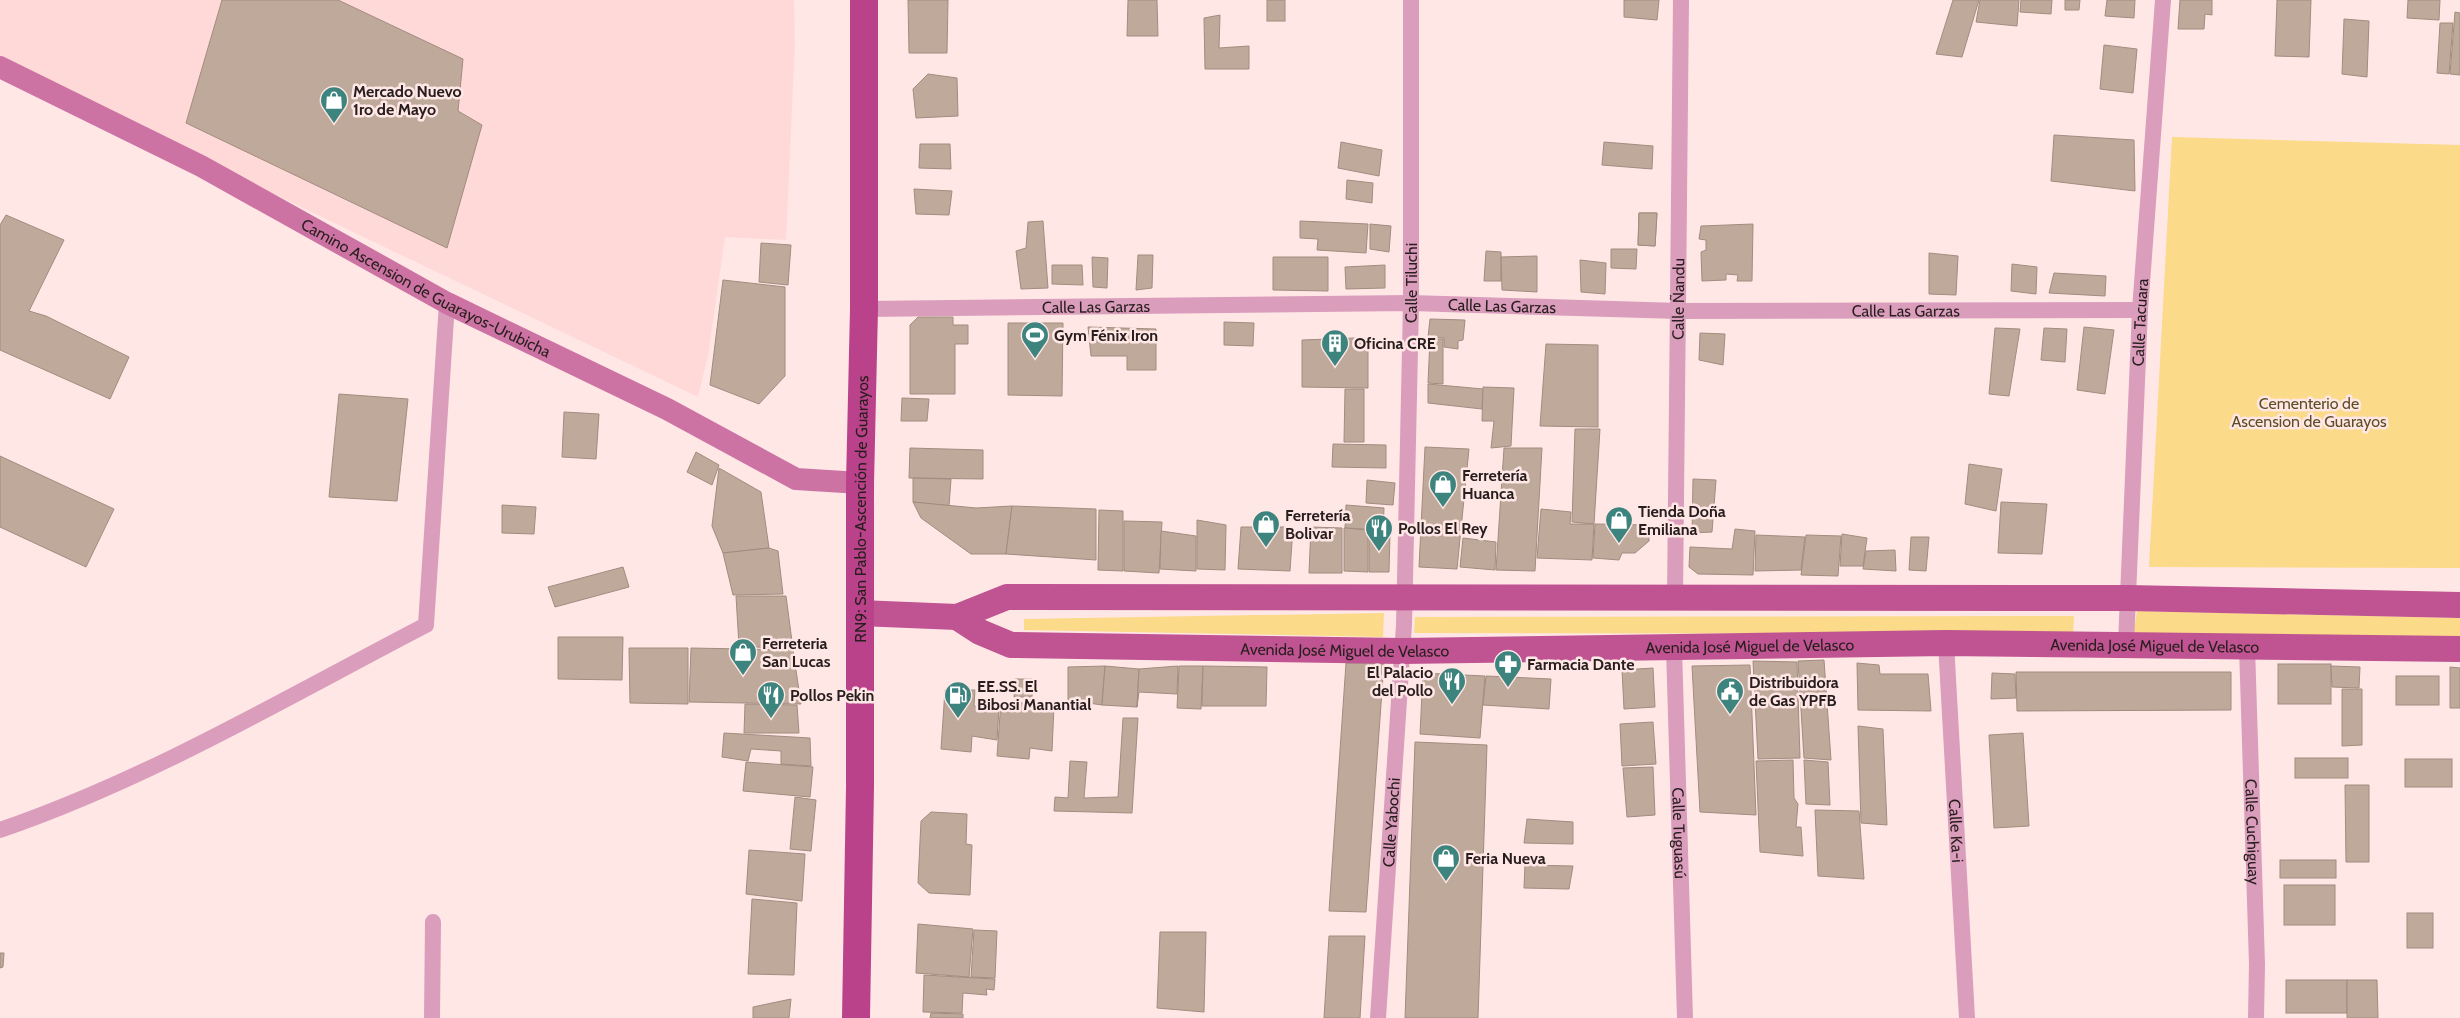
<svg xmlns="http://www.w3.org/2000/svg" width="2460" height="1018" font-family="Cabin,sans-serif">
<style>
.built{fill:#ffd9d8}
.green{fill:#fbda8a}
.building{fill:#bfa99b;stroke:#a18c7f}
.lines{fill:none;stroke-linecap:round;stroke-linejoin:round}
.minor{stroke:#da9dbc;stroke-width:16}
.secondary{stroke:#cc73a4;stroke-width:22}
.primary{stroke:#c05392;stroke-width:26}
.trunk{stroke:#ba428a;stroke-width:28}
.labels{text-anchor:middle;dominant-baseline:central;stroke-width:5;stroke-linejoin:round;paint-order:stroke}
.poi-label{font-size:16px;font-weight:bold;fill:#281e1d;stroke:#ffe7e6;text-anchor:start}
.street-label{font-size:16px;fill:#281e1d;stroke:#ffe7e6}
.park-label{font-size:16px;fill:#5e4e25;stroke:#ffe7e6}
</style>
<rect width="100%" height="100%" fill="#ffe7e6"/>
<path class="built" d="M 0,0 L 794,0 L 795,43 L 786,240 L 725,237 L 708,356 L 698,397 L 0,63 Z"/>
<g class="green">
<path d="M 2172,137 L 2460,145 L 2460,568 L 2149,567 Z"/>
<path d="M 2137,611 L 2460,618 L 2460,639 L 2133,636 Z"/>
<path d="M 1384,613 L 1383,637 L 1024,630 L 1024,619 Z"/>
<path d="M 2074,616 L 2073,634 L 1414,633 L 1415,617 Z"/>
</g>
<g class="building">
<path d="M 222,0 L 338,0 L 463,59 L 458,111 L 482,125 L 447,248 L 186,123 Z"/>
<path d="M 908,0 L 948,0 L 947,53 L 909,53 Z"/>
<path d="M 1128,0 L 1157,0 L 1158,36 L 1127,36 Z"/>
<rect x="1267" y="0" width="18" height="21"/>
<path d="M 1624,0 L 1659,0 L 1657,20 L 1624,17 Z"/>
<path d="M 1953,0 L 1979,0 L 1962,57 L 1936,54 Z"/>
<path d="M 1980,0 L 2019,0 L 2017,26 L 1976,22 Z"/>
<path d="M 2021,0 L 2052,0 L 2051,14 L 2020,12 Z"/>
<path d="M 2065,0 L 2080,0 L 2079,10 L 2065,10 Z"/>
<path d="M 2107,0 L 2135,0 L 2134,18 L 2105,16 Z"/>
<path d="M 2180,0 L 2212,0 L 2212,15 L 2205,14 L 2204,29 L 2178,29 Z"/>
<path d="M 2277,0 L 2311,0 L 2309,57 L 2275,56 Z"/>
<path d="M 2408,0 L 2440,0 L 2439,20 L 2407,18 Z"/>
<path d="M 2455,12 L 2460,13 L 2460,75 L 2450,74 Z"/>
<path d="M 1220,15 L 1219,48 L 1249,46 L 1249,69 L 1205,69 L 1204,18 Z"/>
<path d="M 2344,19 L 2369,21 L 2367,77 L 2342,74 Z"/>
<path d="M 2440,23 L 2453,23 L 2449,74 L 2437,73 Z"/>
<path d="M 2104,45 L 2137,49 L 2133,93 L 2100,89 Z"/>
<path d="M 928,74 L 957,78 L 958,116 L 916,118 L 913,89 Z"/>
<path d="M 2054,135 L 2134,140 L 2135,191 L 2051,181 Z"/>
<path d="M 1341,142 L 1382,150 L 1379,176 L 1338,168 Z"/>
<path d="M 1604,142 L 1653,146 L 1652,169 L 1602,165 Z"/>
<path d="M 920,144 L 950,144 L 951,169 L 919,168 Z"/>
<path d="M 1347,180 L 1373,183 L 1372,203 L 1346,199 Z"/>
<path d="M 914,189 L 952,191 L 949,215 L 916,214 Z"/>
<path d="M 1639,213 L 1657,213 L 1655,246 L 1638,245 Z"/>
<path d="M 1639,213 L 1657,213 L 1655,246 L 1638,245 Z"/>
<path d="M 6,215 L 64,240 L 29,311 L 46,316 L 129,357 L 110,399 L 0,350 L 0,225 Z"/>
<path d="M 1043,221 L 1048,288 L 1021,289 L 1016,251 L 1026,248 L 1028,222 Z"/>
<path d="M 1300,221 L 1368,224 L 1366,253 L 1317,250 L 1318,239 L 1300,238 Z"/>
<path d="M 1370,224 L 1391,226 L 1389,252 L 1370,249 Z"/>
<path d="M 1753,224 L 1752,281 L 1737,281 L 1738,275 L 1726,274 L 1726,280 L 1702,281 L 1701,252 L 1706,250 L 1706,240 L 1699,239 L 1701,226 Z"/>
<path d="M 761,243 L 791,245 L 788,285 L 759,282 Z"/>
<path d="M 1611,249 L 1637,249 L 1636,269 L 1611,268 Z"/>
<path d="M 1486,251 L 1501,252 L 1501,281 L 1484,281 Z"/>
<path d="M 1929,253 L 1958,256 L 1956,295 L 1929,294 Z"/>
<path d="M 1138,255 L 1153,255 L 1152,288 L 1136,290 Z"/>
<path d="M 1537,256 L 1537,292 L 1502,290 L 1501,257 Z"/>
<path d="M 1092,257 L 1108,258 L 1107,288 L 1093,287 Z"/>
<path d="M 1273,257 L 1328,257 L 1328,291 L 1273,290 Z"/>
<path d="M 1580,260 L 1606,263 L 1605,294 L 1581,292 Z"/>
<path d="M 2012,264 L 2037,267 L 2036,294 L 2011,291 Z"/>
<path d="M 1052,265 L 1082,265 L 1083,285 L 1052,284 Z"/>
<path d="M 1385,265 L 1385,288 L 1346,289 L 1345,267 Z"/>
<path d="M 2054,273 L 2106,276 L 2105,296 L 2049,293 Z"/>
<path d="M 723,280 L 785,287 L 785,376 L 759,404 L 710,385 Z"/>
<path d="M 918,317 L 953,317 L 953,325 L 968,325 L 968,344 L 955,344 L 955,394 L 910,394 L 910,325 Z"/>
<path d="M 1430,319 L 1465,320 L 1463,340 L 1458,341 L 1458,349 L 1444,347 L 1444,338 L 1428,337 Z"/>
<path d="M 1224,322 L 1254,323 L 1253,346 L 1224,345 Z"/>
<path d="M 1008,323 L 1063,323 L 1062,396 L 1008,395 Z"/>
<path d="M 1088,327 L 1156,329 L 1156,370 L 1127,370 L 1127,356 L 1091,356 Z"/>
<path d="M 2084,327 L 2114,330 L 2105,394 L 2077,390 Z"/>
<path d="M 1995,328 L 2020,329 L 2009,396 L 1989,394 Z"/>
<path d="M 2044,328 L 2067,329 L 2065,362 L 2041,360 Z"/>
<path d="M 1700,333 L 1725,334 L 1723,365 L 1699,360 Z"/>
<path d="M 1355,338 L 1368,346 L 1368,388 L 1302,387 L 1302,340 Z"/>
<path d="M 1430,339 L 1443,339 L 1443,384 L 1428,383 Z"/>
<path d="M 1546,344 L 1598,345 L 1598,427 L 1540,426 Z"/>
<path d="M 1428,384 L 1483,389 L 1482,409 L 1428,403 Z"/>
<path d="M 1483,387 L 1514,388 L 1511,446 L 1491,448 L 1494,421 L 1482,421 Z"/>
<path d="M 1345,389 L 1364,389 L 1364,442 L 1344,442 Z"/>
<path d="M 339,394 L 408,399 L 397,501 L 329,497 Z"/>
<path d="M 902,398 L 929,399 L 927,421 L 901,421 Z"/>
<path d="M 564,412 L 599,414 L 596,459 L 562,457 Z"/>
<path d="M 1575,429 L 1600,429 L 1594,524 L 1572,522 Z"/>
<path d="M 1333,444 L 1386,445 L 1386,468 L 1332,467 Z"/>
<path d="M 1425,447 L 1469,449 L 1457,569 L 1419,567 Z"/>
<path d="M 910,448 L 983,450 L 983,479 L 909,478 Z"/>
<path d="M 1504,448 L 1542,448 L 1535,571 L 1496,570 Z"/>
<path d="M 696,452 L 719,465 L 712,485 L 687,472 Z"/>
<path d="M 0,456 L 114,509 L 86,567 L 0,527 Z"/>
<path d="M 1969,464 L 2002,469 L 1996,511 L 1965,504 Z"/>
<path d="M 719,468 L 761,492 L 769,548 L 723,553 L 712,526 Z"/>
<path d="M 913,478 L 951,479 L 949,506 L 913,502 Z"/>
<path d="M 1693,479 L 1716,480 L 1712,532 L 1692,533 Z"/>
<path d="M 1367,480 L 1395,483 L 1393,505 L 1366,503 Z"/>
<path d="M 913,502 L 976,508 L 1012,506 L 1006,554 L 971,554 L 921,518 Z"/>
<path d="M 2001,502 L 2047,504 L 2042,554 L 1998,553 Z"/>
<path d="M 502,505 L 536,507 L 534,534 L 502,533 Z"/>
<path d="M 1346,505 L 1384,508 L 1383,530 L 1345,528 Z"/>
<path d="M 1012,506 L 1096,509 L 1096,560 L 1006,554 Z"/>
<path d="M 1541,509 L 1571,512 L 1570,524 L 1594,524 L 1592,560 L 1537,558 Z"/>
<path d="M 1099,510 L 1123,511 L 1123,571 L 1098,570 Z"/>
<path d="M 1197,520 L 1226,525 L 1225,570 L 1197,569 Z"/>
<path d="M 1124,521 L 1162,522 L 1159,573 L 1124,571 Z"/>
<path d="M 1595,524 L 1649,525 L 1649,541 L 1635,553 L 1622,553 L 1619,560 L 1593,558 Z"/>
<path d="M 1241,527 L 1293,527 L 1290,571 L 1238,569 Z"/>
<path d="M 1311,527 L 1342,528 L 1342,573 L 1309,573 Z"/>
<path d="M 1344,528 L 1368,530 L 1368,572 L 1344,571 Z"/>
<path d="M 1735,529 L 1755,531 L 1753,575 L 1698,574 L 1689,567 L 1690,547 L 1732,549 Z"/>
<path d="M 1161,531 L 1196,536 L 1196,571 L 1160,569 Z"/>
<path d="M 1369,532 L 1390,532 L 1389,572 L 1369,572 Z"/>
<path d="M 1842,534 L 1867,538 L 1863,566 L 1840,566 Z"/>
<path d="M 1756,535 L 1805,537 L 1801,570 L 1755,571 Z"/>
<path d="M 1806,535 L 1841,536 L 1838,576 L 1801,575 Z"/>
<path d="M 1911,537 L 1929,537 L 1926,571 L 1909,570 Z"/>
<path d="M 1463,538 L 1496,542 L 1495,570 L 1460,567 Z"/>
<path d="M 769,548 L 778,551 L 783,594 L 733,595 L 723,553 Z"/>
<path d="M 1895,550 L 1896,571 L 1863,569 L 1866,551 Z"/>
<path d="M 623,567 L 629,587 L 555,607 L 548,587 Z"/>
<path d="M 736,596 L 786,596 L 793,649 L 739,646 Z"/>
<path d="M 558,637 L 623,637 L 622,680 L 558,679 Z"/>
<path d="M 629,648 L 688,648 L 688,704 L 630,703 Z"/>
<path d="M 691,648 L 793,650 L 801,704 L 689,702 Z"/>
<path d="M 1824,660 L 1831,760 L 1804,758 L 1798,661 Z"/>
<path d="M 1753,661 L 1797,662 L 1800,758 L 1758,759 Z"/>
<path d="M 1346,663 L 1384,663 L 1366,912 L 1329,911 Z"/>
<path d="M 1857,663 L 1879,665 L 1880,674 L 1928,674 L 1931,711 L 1858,710 Z"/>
<rect x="2278" y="664" width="53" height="40"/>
<path d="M 1750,665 L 1756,815 L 1700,812 L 1692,666 Z"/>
<path d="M 1105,666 L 1102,705 L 1068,700 L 1068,667 Z"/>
<path d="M 1105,666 L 1139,669 L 1137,707 L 1102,705 Z"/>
<path d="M 1178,666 L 1177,694 L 1139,692 L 1137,707 L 1139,669 Z"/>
<path d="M 1179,666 L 1203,666 L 1201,709 L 1177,708 Z"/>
<path d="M 1203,666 L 1267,667 L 1266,706 L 1202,706 Z"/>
<path d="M 2331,666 L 2360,667 L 2359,688 L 2332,687 Z"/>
<path d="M 2450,667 L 2460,668 L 2460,708 L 2450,708 Z"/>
<path d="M 1653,668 L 1655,707 L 1624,709 L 1622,670 Z"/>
<path d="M 2016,672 L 2231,672 L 2231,710 L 2017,711 Z"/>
<path d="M 1423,673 L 1485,676 L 1480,738 L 1420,734 Z"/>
<path d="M 1992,673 L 2015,674 L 2016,698 L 1991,699 Z"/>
<path d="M 1486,676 L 1551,679 L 1549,709 L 1483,705 Z"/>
<rect x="2396" y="676" width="43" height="29"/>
<path d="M 1015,679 L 1033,679 L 1032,697 L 1014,697 Z"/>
<path d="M 2342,689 L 2362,689 L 2362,745 L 2342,746 Z"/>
<path d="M 945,690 L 975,690 L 974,706 L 999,708 L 997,740 L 972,736 L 971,752 L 941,749 Z"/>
<path d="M 1001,701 L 1054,706 L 1052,751 L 1030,748 L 1029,759 L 997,756 Z"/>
<path d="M 745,704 L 797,705 L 799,733 L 744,733 Z"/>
<path d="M 1123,718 L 1138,718 L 1132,813 L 1054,811 L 1055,797 L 1068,798 L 1070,761 L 1087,762 L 1084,798 L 1118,797 Z"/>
<path d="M 1653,722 L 1656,764 L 1622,766 L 1620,724 Z"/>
<path d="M 1858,726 L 1883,729 L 1887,825 L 1861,823 Z"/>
<path d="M 724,733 L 810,738 L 811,766 L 781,764 L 781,751 L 751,749 L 748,761 L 722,757 Z"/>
<path d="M 2023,733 L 2029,826 L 1994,828 L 1989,735 Z"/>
<path d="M 1415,742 L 1487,745 L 1478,1018 L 1405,1018 Z"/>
<rect x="2295" y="758" width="53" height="20"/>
<rect x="2405" y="759" width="47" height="28"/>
<path d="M 1793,760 L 1794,798 L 1798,804 L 1796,827 L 1801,827 L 1803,856 L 1760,852 L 1756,761 Z"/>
<path d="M 1804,760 L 1828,762 L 1830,805 L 1806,804 Z"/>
<path d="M 746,762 L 813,767 L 810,797 L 743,791 Z"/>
<path d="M 1653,767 L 1655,815 L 1627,817 L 1623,768 Z"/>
<path d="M 2345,785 L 2369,785 L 2369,862 L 2346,862 Z"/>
<path d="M 795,797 L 816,800 L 811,851 L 790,849 Z"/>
<path d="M 1815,810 L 1859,811 L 1864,879 L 1818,876 Z"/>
<path d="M 931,812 L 967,814 L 966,844 L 972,845 L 970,895 L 929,893 L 918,883 L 921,821 Z"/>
<path d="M 1527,819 L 1573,822 L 1573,844 L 1524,843 Z"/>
<path d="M 749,850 L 805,854 L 802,901 L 746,894 Z"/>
<rect x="2280" y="860" width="56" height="18"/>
<path d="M 1525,865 L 1573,866 L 1569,889 L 1524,888 Z"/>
<rect x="2284" y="885" width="51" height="40"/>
<path d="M 752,899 L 797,903 L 794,975 L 748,974 Z"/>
<rect x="2407" y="913" width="26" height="35"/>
<path d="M 918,924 L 973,929 L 969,977 L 916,973 Z"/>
<path d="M 974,930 L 997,931 L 995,978 L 971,977 Z"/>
<path d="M 1160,932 L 1206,932 L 1204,1012 L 1157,1008 Z"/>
<path d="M 1329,936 L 1365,936 L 1360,1018 L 1324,1018 Z"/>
<path d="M 0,953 L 4,953 L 3,967 L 0,968 Z"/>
<path d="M 924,975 L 995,979 L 994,990 L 986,989 L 987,995 L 963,993 L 962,1013 L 923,1012 Z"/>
<rect x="2286" y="980" width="61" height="33"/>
<path d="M 2347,980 L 2377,980 L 2378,1018 L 2347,1018 Z"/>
<path d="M 791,999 L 789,1018 L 753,1018 L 753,1007 Z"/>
<path d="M 931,1013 L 963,1014 L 963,1018 L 930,1018 Z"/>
</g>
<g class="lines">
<g class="minor">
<path id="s1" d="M 864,309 L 1411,303 L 1679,311 L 2140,310"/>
<path id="s2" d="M 1675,599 L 1681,0"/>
<path id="s3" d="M 1946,643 L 1967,1018"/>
<path id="s4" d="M 2126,644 L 2140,310 L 2163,0"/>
<path id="s5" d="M 2247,647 L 2257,964 L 2256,1018"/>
<path id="s6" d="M 1674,648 L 1685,1018"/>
<path d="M 0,830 C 149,779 287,697 426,625 L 447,303"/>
<path d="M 432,1018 L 433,922"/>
<path id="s7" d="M 1378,1018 L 1404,625 L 1411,303 L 1411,0"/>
</g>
<path class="secondary" id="s8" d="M 0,67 L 201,166 L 447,303 L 667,409 L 796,479 L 860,483"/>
<g class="primary">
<path d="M 860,613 L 957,617 L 1007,597 L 2128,598 L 2460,605"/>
<path id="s9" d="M 957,617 L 980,632 L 1011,645 L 1402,651 L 1946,643 L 2460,649"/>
</g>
<path class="trunk" id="s10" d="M 856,1018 L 860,787 L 860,483 L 864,309 L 864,0"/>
</g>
<defs>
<g id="shop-pin" transform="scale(1.4375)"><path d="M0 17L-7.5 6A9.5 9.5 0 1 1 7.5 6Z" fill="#3d847e" stroke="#ffe7e6"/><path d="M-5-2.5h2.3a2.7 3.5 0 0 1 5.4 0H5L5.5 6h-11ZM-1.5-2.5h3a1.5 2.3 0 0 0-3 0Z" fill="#fff"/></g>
<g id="stadium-pin" transform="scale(1.4375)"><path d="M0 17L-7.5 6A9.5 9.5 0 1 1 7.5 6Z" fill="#3d847e" stroke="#ffe7e6"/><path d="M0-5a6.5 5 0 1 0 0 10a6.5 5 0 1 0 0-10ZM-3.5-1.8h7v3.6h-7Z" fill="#fff"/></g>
<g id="building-pin" transform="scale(1.4375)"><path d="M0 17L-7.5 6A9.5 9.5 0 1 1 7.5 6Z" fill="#3d847e" stroke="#ffe7e6"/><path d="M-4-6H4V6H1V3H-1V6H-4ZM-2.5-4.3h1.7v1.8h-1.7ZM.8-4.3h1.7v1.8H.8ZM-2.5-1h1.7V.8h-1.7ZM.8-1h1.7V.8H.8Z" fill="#fff"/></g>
<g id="restaurant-pin" transform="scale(1.4375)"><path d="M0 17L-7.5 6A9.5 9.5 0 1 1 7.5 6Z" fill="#3d847e" stroke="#ffe7e6"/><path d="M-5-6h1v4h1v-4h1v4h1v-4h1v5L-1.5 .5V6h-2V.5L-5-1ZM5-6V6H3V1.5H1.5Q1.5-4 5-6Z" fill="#fff"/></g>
<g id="pharmacy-pin" transform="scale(1.4375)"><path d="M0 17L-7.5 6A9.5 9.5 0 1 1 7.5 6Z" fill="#3d847e" stroke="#ffe7e6"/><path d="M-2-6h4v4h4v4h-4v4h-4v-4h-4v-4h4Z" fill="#fff"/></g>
<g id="civic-pin" transform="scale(1.4375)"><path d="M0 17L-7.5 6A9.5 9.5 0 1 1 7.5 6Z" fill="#3d847e" stroke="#ffe7e6"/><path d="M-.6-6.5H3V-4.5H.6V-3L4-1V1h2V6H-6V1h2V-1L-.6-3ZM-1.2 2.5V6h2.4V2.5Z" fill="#fff"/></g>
<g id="fuel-pin" transform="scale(1.4375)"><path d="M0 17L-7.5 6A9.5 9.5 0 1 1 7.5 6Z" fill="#3d847e" stroke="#ffe7e6"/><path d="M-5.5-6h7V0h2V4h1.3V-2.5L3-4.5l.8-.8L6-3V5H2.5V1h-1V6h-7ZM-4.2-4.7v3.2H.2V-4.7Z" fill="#fff"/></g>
</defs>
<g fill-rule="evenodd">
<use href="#shop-pin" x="334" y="100"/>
<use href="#stadium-pin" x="1035" y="335"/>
<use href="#building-pin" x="1335" y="343"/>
<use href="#shop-pin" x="1443" y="484"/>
<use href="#shop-pin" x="1619" y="520"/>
<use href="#shop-pin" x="1266" y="524"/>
<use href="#restaurant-pin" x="1379" y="528"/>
<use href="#shop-pin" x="743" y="652"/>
<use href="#pharmacy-pin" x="1508" y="664"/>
<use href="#restaurant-pin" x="1452" y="681"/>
<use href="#civic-pin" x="1730" y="691"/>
<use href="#restaurant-pin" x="771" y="695"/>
<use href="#fuel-pin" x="958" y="695"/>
<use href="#shop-pin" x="1446" y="858"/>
</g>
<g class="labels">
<g class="poi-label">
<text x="353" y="91">Mercado Nuevo<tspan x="353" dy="18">1ro de Mayo</tspan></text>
<text x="1054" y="335">Gym Fénix Iron</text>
<text x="1354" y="343">Oficina CRE</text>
<text x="1462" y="475">Ferretería<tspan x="1462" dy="18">Huanca</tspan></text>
<text x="1638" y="511">Tienda Doña<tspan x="1638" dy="18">Emiliana</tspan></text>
<text x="1285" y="515">Ferretería<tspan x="1285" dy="18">Bolivar</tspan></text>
<text x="1398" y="528">Pollos El Rey</text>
<text x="762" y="643">Ferreteria<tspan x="762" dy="18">San Lucas</tspan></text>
<text x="1527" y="664">Farmacia Dante</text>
<text x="1433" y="672" text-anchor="end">El Palacio<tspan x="1433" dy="18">del Pollo</tspan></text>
<text x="1749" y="682">Distribuidora<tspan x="1749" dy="18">de Gas YPFB</tspan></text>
<text x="977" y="686">EE.SS. El<tspan x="977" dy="18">Bibosi Manantial</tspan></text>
<text x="790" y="695">Pollos Pekin</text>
<text x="1465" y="858">Feria Nueva</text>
</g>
<g class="street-label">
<text stroke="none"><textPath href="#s7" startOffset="736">Calle Tiluchi</textPath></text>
<text stroke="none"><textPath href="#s8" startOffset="480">Camino Ascension de Guarayos-Urubicha</textPath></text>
<text stroke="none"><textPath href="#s2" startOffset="300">Calle Ñandu</textPath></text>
<text stroke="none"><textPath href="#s1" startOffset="638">Calle Las Garzas</textPath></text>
<text stroke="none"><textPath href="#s1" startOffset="232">Calle Las Garzas</textPath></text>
<text stroke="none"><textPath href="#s1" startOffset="1042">Calle Las Garzas</textPath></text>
<text stroke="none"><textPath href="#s4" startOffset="322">Calle Tacuara</textPath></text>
<text stroke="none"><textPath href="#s10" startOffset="509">RN9: San Pablo-Ascención de Guarayos</textPath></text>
<text stroke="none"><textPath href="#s9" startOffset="1205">Avenida José Miguel de Velasco</textPath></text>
<text stroke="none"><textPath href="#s9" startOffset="800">Avenida José Miguel de Velasco</textPath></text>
<text stroke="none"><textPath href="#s9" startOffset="395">Avenida José Miguel de Velasco</textPath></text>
<text stroke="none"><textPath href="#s7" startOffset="196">Calle Yabochi</textPath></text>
<text stroke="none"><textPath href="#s3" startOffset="188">Calle Ka-i</textPath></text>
<text stroke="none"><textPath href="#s5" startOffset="185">Calle Cuchiguay</textPath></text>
<text stroke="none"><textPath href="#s6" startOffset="185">Calle Tuguasú</textPath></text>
</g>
<g class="park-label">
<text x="2309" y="403">Cementerio de<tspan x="2309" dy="18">Ascension de Guarayos</tspan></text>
</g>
</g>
</svg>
